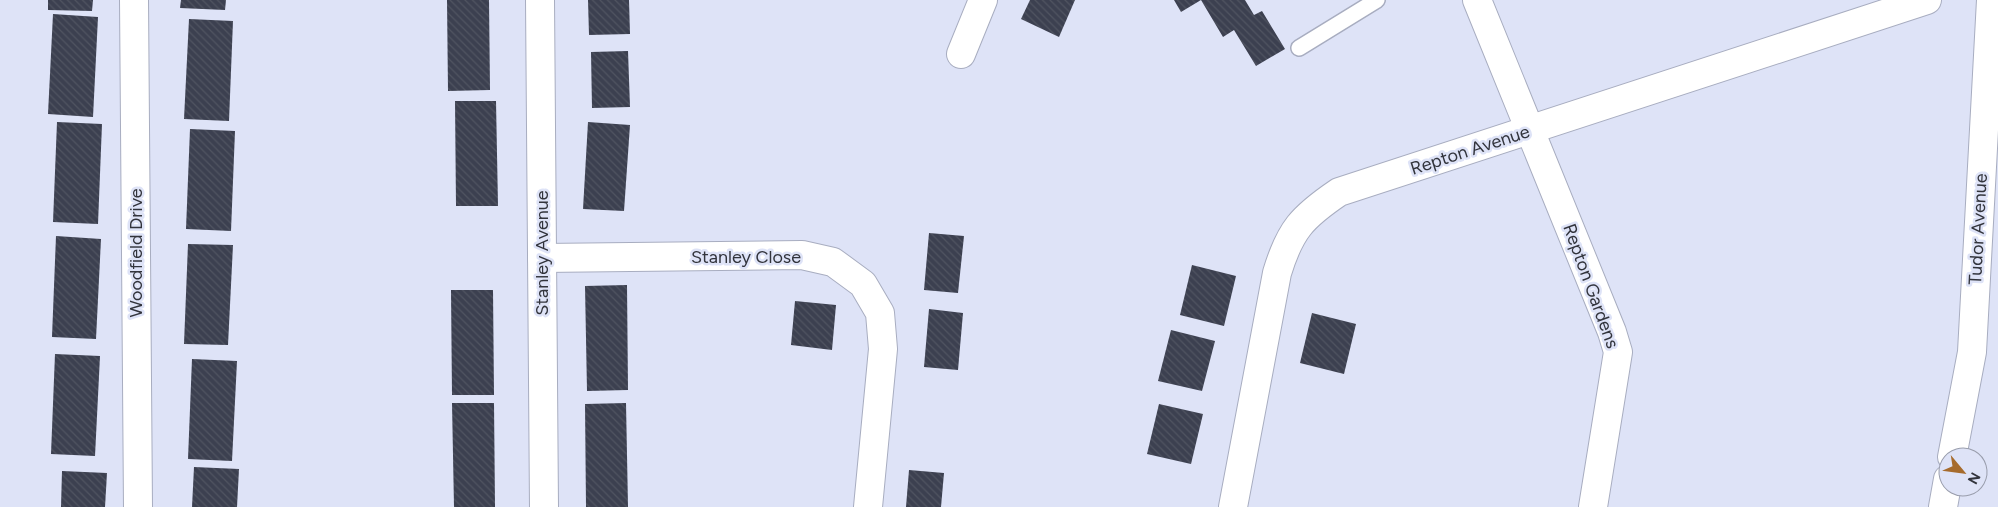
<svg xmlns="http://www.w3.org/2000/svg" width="1998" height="507" font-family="Figtree,sans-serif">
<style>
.building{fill:url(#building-back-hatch)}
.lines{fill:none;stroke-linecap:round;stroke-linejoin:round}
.lane-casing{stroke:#a8adc0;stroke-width:18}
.street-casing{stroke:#a8adc0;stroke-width:30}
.lane{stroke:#fff;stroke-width:15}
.street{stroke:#fff;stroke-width:28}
.labels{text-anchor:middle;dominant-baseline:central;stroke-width:5;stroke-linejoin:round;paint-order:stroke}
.street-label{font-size:18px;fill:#32343c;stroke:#dee3f7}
</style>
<defs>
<pattern id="building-back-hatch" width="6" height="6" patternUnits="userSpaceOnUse" patternTransform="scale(1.25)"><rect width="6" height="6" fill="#3c4050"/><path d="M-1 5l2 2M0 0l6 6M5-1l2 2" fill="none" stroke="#505461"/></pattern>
</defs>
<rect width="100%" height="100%" fill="#dee3f7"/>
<g class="building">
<path d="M 48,0 L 93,0 L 92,11 L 48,10 Z"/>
<path d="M 181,0 L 226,0 L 225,10 L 180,8 Z"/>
<path d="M 447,0 L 489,0 L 490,90 L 448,91 Z"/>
<path d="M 588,0 L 629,0 L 630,34 L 589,35 Z"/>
<path d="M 1030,0 L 1075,0 L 1059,37 L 1021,19 Z"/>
<path d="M 1174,0 L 1245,0 L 1254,15 L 1262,11 L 1285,49 L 1256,66 L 1234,30 L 1223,37 L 1201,0 L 1181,12 Z"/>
<path d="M 53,14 L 98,17 L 93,117 L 48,114 Z"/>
<path d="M 189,19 L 233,21 L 229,121 L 184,119 Z"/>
<path d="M 628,51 L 630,107 L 592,108 L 591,52 Z"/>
<path d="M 455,101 L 496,101 L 498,206 L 456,206 Z"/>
<path d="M 57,122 L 102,124 L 98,224 L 53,222 Z"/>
<path d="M 588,122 L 630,125 L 624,211 L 583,209 Z"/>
<path d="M 190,129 L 235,131 L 231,231 L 186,229 Z"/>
<path d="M 929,233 L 964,236 L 958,293 L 924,290 Z"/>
<path d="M 56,236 L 101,239 L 96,339 L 52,337 Z"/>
<path d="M 188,244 L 233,245 L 228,345 L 184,344 Z"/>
<path d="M 1192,265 L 1236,276 L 1224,326 L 1180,315 Z"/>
<path d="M 627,285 L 628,390 L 587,391 L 585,286 Z"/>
<path d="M 451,290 L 493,290 L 494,395 L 452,395 Z"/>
<path d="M 795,301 L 836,305 L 832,350 L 791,345 Z"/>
<path d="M 929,309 L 963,313 L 958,370 L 924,367 Z"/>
<path d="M 1312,313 L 1356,324 L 1344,374 L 1300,363 Z"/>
<path d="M 1171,330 L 1215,341 L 1202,391 L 1158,381 Z"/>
<path d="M 55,354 L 100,356 L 95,456 L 51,454 Z"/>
<path d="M 192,359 L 237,361 L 232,461 L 188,459 Z"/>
<path d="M 452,403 L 494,403 L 495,507 L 454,507 Z"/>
<path d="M 626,403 L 628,507 L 586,507 L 585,404 Z"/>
<path d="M 1159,404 L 1203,414 L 1191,464 L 1147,454 Z"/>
<path d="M 194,467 L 239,469 L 237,507 L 192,507 Z"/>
<path d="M 909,470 L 944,473 L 941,507 L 906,507 Z"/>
<path d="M 62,471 L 107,473 L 105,507 L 61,507 Z"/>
</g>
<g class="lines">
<g class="lane-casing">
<path id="lane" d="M 1299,48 L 1377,0"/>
</g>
<g class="street-casing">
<g id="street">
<path d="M 134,0 L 138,507"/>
<path d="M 540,0 L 544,507"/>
<path d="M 1477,0 L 1612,332 L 1618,352 L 1593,507"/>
<path d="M 961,54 L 983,0"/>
<path d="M 542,258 L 802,255 L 833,262 L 863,284 L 880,313 L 883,349 L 868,507"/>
<path d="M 1952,457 L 1972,352 L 1991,0"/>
<path d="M 1233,507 L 1277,273 C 1290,230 1302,217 1339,192 L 1927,0"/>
<path d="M 1943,507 L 1948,479"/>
</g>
</g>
<use href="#lane" class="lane"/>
<use href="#street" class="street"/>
</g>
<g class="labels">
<g class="street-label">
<text transform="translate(1470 150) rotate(-18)">Repton Avenue</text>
<text transform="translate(1978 229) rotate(-87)">Tudor Avenue</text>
<text transform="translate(136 253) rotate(-90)">Woodfield Drive</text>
<text transform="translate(542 253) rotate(-90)">Stanley Avenue</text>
<text x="746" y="257">Stanley Close</text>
<text transform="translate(1591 286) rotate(70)">Repton Gardens</text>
</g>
</g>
<g transform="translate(1963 472) rotate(119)"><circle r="24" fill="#dee3f7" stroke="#999dac"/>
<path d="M0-4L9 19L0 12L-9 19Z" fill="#a66b2d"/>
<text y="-8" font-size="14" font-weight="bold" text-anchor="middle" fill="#32343c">N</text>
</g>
</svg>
